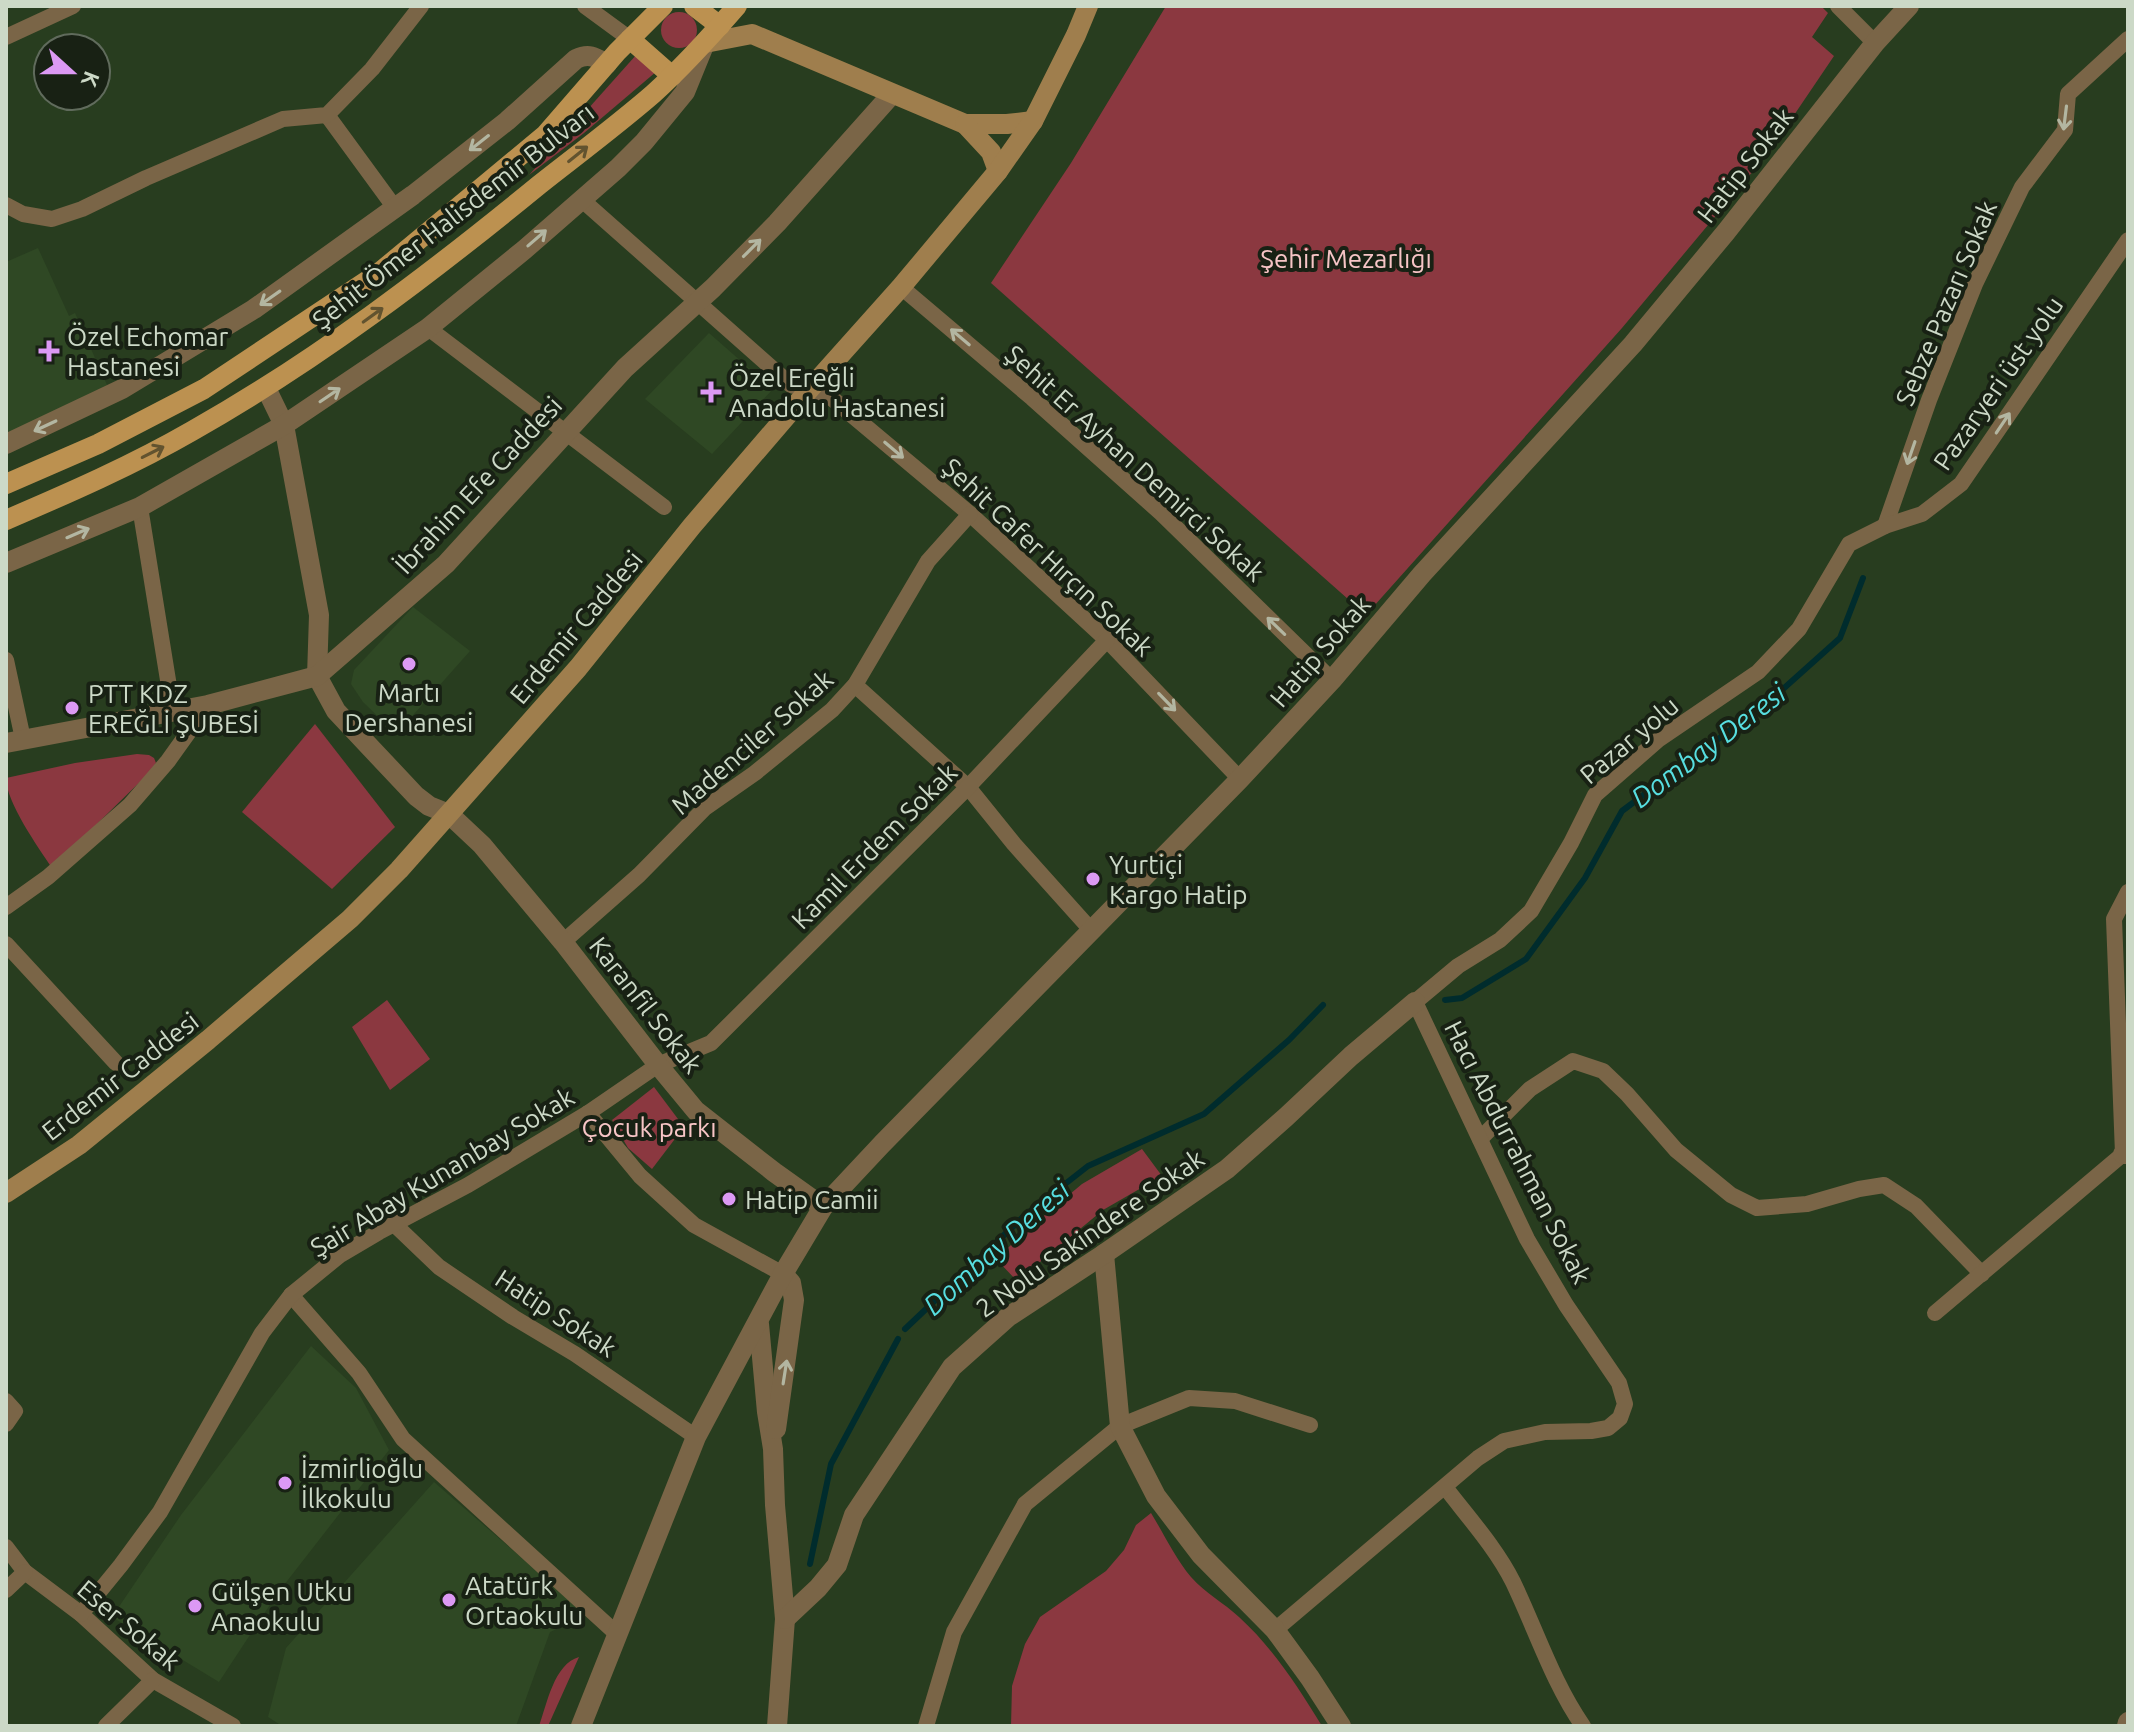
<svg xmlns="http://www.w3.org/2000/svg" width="2134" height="1732" font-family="Ubuntu,sans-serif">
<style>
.built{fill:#2f4824}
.green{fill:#8b3840}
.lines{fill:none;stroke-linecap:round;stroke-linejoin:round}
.stream{stroke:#002c2d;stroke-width:6}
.minor{stroke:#7a6547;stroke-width:16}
.tertiary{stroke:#7a6547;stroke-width:20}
.secondary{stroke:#9f7e4d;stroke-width:20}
.primary{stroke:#bc9150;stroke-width:20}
.oneway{stroke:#b3b6a1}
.oneway2{stroke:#62532f}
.poi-dot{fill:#dc99f4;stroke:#182114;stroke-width:3}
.labels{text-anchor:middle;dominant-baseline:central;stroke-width:8;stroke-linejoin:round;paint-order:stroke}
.street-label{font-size:26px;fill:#ccd9c7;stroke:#182114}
.park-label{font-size:26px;fill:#f7c5c6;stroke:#182114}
.poi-label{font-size:26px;fill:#ccd9c7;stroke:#182114;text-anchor:start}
.water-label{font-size:28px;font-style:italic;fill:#57dee0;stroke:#182114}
</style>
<rect width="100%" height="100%" fill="#283d1f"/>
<g class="built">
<path d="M 38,248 L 69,316 L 75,313 L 107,385 L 6,435 L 6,262 Z"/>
<path d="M 709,333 L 773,389 L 712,454 L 645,399 Z"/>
<path d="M 413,607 L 470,651 L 398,732 L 391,729 L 363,702 L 351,684 L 354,670 Z"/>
<path d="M 311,1346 L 356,1388 L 389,1450 L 277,1594 L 219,1682 L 112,1617 L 181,1515 Z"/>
<path d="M 434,1482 L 576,1605 L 561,1627 L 550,1632 L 516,1726 L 282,1726 L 268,1717 L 286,1648 Z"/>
</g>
<g class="green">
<path d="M 1166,6 L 1821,6 L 1828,13 L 1812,37 L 1834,56 L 1769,152 L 1622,328 L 1366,615 L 991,283 L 1071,163 Z"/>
<circle cx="679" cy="30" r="18"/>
<path d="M 637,54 L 657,71 L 584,133 L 529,175 Z"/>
<path d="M 315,724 L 395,827 L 332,889 L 242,812 Z"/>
<path d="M 137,754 L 149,755 L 154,758 L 156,763 L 149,773 L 52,868 C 38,847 6,802 6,778 L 75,763 Z"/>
<path d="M 387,1000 L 430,1059 L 390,1090 L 352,1027 Z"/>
<path d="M 654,1087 L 684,1127 L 652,1169 L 628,1148 L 612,1120 Z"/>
<path d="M 1142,1149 L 1162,1176 L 1103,1210 L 1017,1281 L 996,1259 L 1027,1230 L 1082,1184 Z"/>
<path d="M 1151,1513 C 1164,1534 1175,1558 1191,1577 C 1205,1593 1224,1603 1239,1617 C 1273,1648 1298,1687 1322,1726 L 1011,1726 L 1012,1686 L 1025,1644 L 1040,1617 L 1106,1571 L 1124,1550 L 1136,1525 Z"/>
<path d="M 579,1657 L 548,1726 L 539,1726 C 547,1704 554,1664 579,1657 Z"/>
</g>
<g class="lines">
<g class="stream">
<path d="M 1445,1000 L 1462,998 L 1526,959 L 1585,878 L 1622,811 L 1773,698 L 1840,638 L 1863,578"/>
<path d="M 905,1329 L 1023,1217 L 1088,1166 L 1204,1114 L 1289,1040 L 1323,1005"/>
<path d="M 810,1564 L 831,1464 L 898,1339"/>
</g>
<g class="minor">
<path d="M 585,6 L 630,39"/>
<path d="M 1838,6 L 1875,43"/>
<path d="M 6,37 L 73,6"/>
<path d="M 327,115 L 395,208"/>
<path d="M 581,199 L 791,385 L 828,395 L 970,514 L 1107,640 L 1240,779"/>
<path d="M 6,205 L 23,214 L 52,219 L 82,209 L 146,178 L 283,119 L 327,115 L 372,69 L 421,6"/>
<path d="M 901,287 L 1032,398 L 1161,513 L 1332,680"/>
<path d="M 428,328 L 664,507"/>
<path d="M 140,507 L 173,711"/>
<path d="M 1885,526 L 1929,400 L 1975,284 L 2022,187 L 2065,130 L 2068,94 L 2128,39"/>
<path d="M 6,660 L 23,739"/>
<path d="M 855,685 L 968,787 L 1014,844 L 1092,931"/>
<path d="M 6,907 L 48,877 L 130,805 L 168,761 L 208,705"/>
<path d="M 563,942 L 639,875 L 705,808 L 755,773 L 832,710 L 855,685 L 928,561 L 970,514"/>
<path d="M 6,944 L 116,1063"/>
<path d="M 588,1113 L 640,1176 L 694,1225 L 783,1274"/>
<path d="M 1480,1139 L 1530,1089 L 1573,1061 L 1603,1071 L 1627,1094 L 1676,1150 L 1731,1195 L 1757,1208 L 1807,1204 L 1859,1189 L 1884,1185 L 1916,1206 L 1982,1274"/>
<path d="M 394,1224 L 439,1267 L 513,1317 L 575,1354 L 696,1437"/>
<path d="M 291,1295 L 359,1373 L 403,1439 L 617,1634"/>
<path d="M 1935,1313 L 2123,1154 L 2114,919 L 2128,892"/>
<path d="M 6,1401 L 15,1411 L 6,1424"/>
<path d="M 1445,1487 C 1468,1517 1496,1548 1513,1582 C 1536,1630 1553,1683 1583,1726"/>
<path d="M 6,1547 L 25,1572 L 81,1614 L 153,1680 L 233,1726"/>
<path d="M 6,1590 L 25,1572"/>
<path d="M 81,1614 L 121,1565 L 160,1512 L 262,1333 L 291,1295 L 340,1255 L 379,1232 L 468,1185 L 588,1113 L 658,1065 L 711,1043 L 968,787 L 1107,640"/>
<path d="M 1275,1630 L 1478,1458 L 1504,1441 L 1545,1432 L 1591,1431 L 1608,1428 L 1620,1418 L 1625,1404 L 1619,1383 L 1566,1305 L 1527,1239 L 1415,1002 L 1458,966 L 1500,940 L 1531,911 L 1571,843 L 1595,795 L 1658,740 L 1758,672 L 1799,629 L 1849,544 L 1885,526 L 1922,514 L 1961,484 L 2128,240"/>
<path d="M 106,1726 L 153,1680"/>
<path d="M 926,1726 L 954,1632 L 1025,1504 L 1120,1426 L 1189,1398 L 1235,1401 L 1310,1425"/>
</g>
<g class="tertiary">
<path d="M 266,388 L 284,425 L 319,615 L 317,676 L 336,711 L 416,796 L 429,806 L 449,814 L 482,845 L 563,942 L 658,1065 L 696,1111 L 774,1172 L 823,1207"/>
<path d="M 6,444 L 122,389 L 254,309 L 413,195 L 507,121 L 576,59 C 589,53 595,57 607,64"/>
<path d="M 6,563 L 140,507 L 284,425 L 428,328 L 524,250 L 618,168 L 644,142 L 685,92 L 705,43"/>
<path d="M 6,743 L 208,705 L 317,676 L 446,564 L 625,368 L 713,288 L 777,223 L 892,94"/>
<path d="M 2123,1154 L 2128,1154"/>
<path d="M 1104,1254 L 1120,1426 L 1156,1496 L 1201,1555 L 1275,1630 L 1310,1678 L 1341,1726"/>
<path d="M 759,1324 L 767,1412 L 773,1449 L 775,1505 L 785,1619 L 777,1726"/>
<path d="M 776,1429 L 794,1300 L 791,1283 L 783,1274"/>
<path d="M 785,1619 L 818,1588 L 837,1565 L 854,1515 L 952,1367 L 1008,1317 L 1104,1254 L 1227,1169 L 1286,1117 L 1351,1056 L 1415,1002"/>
<path d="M 581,1726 L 696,1437 L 783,1274 L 823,1207 L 882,1144 L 1240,779 L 1332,680 L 1422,574 L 1633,344 L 1726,232 L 1875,43 L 1909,6"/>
<path d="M 2127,1726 L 2128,1722"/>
</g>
<g class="secondary">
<path d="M 705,43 L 752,34 L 965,124 L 1007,124 L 1033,121"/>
<path d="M 965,124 L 991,152 L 998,171"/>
<path d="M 6,1193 L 79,1145 L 208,1040 L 350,919 L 399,870 L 578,668 L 692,526 L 808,391 L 901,287 L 998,171 L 1033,121 L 1076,35 L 1088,6"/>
</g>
<g class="primary">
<path d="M 694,6 L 720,26"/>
<path d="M 630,39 L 672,76"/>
<path d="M 6,484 L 98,444 L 204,389 L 380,272 L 545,135 L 617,52 L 663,6"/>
<path d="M 6,520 C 69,493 133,465 192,431 C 316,361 429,275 539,185 C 577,155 616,126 653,94 C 683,67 710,37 737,6"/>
</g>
</g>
<defs><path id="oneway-shaft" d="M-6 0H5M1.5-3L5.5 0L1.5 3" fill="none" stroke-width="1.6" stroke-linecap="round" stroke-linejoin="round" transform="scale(2)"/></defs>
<g class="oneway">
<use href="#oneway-shaft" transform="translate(2065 118) rotate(97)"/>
<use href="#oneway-shaft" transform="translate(479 143) rotate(142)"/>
<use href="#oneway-shaft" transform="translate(537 238) rotate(-41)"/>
<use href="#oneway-shaft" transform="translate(752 248) rotate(-45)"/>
<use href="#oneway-shaft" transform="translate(270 298) rotate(145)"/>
<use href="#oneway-shaft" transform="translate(960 337) rotate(-140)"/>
<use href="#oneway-shaft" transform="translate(330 395) rotate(-34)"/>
<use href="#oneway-shaft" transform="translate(2003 423) rotate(-56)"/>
<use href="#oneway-shaft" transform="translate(45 426) rotate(155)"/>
<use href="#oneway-shaft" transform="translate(894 450) rotate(40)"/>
<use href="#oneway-shaft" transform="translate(1911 453) rotate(109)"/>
<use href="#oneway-shaft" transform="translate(78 533) rotate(-23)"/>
<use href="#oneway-shaft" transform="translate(1276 626) rotate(-136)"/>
<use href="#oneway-shaft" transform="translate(1167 702) rotate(46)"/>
<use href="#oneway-shaft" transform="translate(785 1372) rotate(-81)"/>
</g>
<g class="oneway2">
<use href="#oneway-shaft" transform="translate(578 154) rotate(-39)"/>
<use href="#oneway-shaft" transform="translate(373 315) rotate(-36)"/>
<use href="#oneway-shaft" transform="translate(153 452) rotate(-27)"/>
</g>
<g class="poi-dot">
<path d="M45 339h8v8h8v8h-8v8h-8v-8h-8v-8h8z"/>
<path d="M707 380h8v8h8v8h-8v8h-8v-8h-8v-8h8z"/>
<circle cx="409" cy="664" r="8"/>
<circle cx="72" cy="708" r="8"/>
<circle cx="1093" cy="879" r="8"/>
<circle cx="729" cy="1199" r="8"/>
<circle cx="285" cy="1483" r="8"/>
<circle cx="449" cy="1600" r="8"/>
<circle cx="195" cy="1606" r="8"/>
</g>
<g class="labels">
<g class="street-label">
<text transform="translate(1745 165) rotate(-52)">Hatip Sokak</text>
<text transform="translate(453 216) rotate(-38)">Şehit Ömer Halisdemir Bulvarı</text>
<text transform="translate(1946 303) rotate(-67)">Sebze Pazarı Sokak</text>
<text transform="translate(1998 383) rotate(-55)">Pazaryeri üst yolu</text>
<text transform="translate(1135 463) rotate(42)">Şehit Er Ayhan Demirci Sokak</text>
<text transform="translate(478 485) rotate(-47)">İbrahim Efe Caddesi</text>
<text transform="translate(1048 557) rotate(43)">Şehit Cafer Hırçın Sokak</text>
<text transform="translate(576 627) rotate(-50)">Erdemir Caddesi</text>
<text transform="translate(1320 651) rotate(-49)">Hatip Sokak</text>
<text transform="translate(1629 740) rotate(-40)">Pazar yolu</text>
<text transform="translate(752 742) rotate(-41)">Madenciler Sokak</text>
<text transform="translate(874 846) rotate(-45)">Kamil Erdem Sokak</text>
<text transform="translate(646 1005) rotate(52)">Karanfil Sokak</text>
<text transform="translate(120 1076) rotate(-38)">Erdemir Caddesi</text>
<text transform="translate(1518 1152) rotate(63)">Hacı Abdurrahman Sokak</text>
<text transform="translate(442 1172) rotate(-31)">Şair Abay Kunanbay Sokak</text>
<text transform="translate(1090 1233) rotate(-35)">2 Nolu Sakindere Sokak</text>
<text transform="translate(556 1313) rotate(33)">Hatip Sokak</text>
<text transform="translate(129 1625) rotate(40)">Eser Sokak</text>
</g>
<g class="park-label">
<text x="1346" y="258">Şehir Mezarlığı</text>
<text x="649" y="1127">Çocuk parkı</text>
</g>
<g class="poi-label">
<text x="67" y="336">Özel Echomar<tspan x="67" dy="30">Hastanesi</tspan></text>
<text x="729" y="377">Özel Ereğli<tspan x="729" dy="30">Anadolu Hastanesi</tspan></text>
<text x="409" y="692" text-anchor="middle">Martı<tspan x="409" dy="30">Dershanesi</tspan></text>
<text x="88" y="693">PTT KDZ<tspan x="88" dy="30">EREĞLİ ŞUBESİ</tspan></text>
<text x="1109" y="864">Yurtiçi<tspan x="1109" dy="30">Kargo Hatip</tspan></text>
<text x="745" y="1199">Hatip Camii</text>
<text x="301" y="1468">İzmirlioğlu<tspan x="301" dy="30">İlkokulu</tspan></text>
<text x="465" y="1585">Atatürk<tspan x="465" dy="30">Ortaokulu</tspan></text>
<text x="211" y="1591">Gülşen Utku<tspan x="211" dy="30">Anaokulu</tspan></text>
</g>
<g class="water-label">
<text transform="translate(1708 745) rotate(-37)">Dombay Deresi</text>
<text transform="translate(996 1247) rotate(-42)">Dombay Deresi</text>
</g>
</g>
<rect width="2134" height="1732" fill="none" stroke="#ccd9c7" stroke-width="16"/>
<g transform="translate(72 72) rotate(111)"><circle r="38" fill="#182114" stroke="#606b5c" stroke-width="2"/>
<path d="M0-6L14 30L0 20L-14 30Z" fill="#dc99f4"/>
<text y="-12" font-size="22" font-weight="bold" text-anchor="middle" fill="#ccd9c7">K</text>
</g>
</svg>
